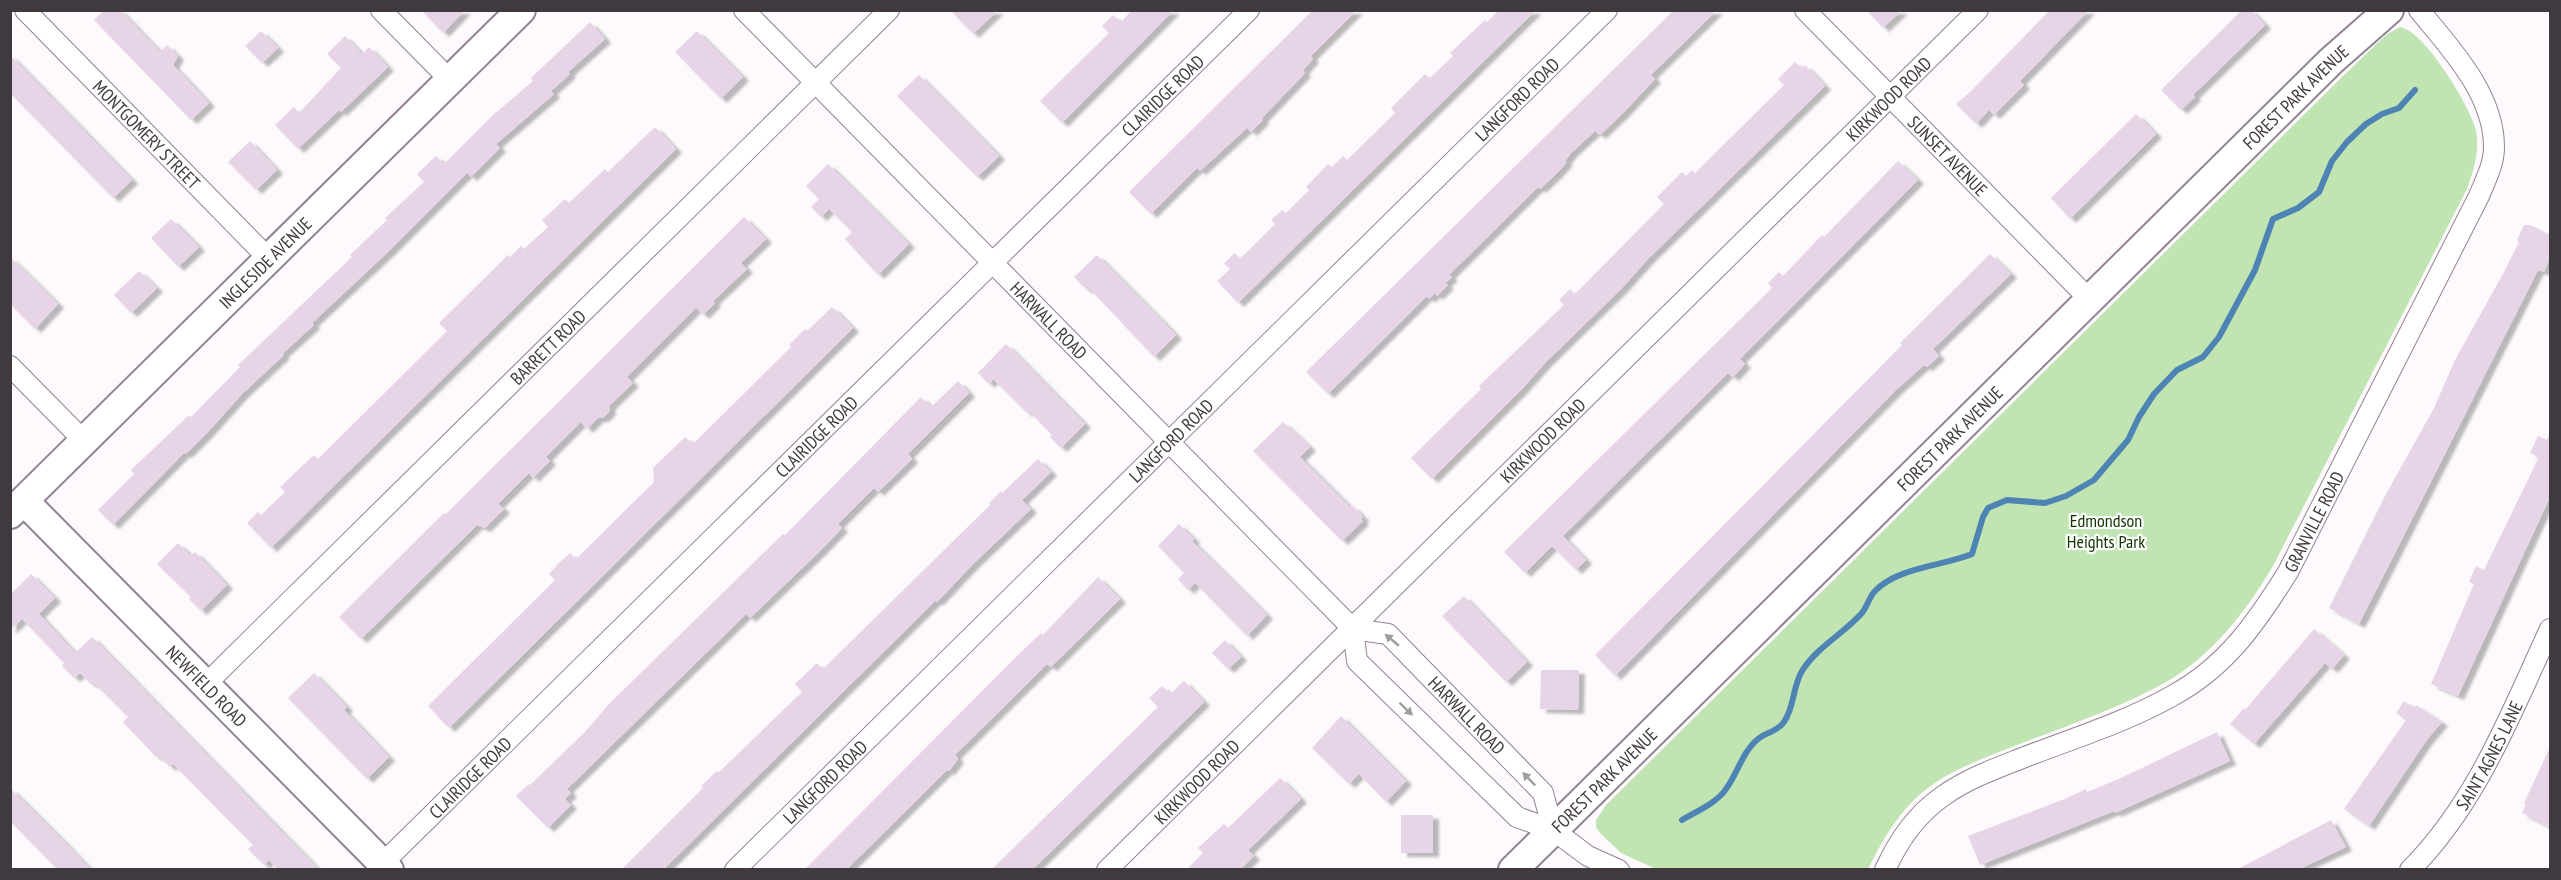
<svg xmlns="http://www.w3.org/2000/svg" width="2561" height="880" font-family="'PT Sans Narrow',sans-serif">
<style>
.green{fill:#c0e4b2}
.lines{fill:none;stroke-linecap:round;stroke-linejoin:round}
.stream{stroke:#4d84b3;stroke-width:6}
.building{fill:#e7d5e7;filter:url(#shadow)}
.street-casing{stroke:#938293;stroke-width:22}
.secondary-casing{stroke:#938293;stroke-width:32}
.street{stroke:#fff;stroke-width:20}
.secondary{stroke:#fff;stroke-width:28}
.oneway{fill:#a09ca0}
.labels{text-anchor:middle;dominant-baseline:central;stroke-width:4.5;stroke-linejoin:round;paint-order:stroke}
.street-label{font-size:18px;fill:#403940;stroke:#fff}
.park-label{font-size:18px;fill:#103500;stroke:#fff}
</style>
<defs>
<filter id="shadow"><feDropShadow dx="6" dy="4" stdDeviation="1.5" flood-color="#0004"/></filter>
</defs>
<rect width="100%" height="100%" fill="#fdf9fd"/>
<path class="green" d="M 2400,27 C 2424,30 2470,106 2476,130 C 2480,150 2474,170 2467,189 L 2273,566 C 2247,610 2212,656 2166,682 C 2118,709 2063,727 2012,747 C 1977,761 1939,774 1913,801 C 1893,821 1880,845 1868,869 L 1656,869 L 1621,853 L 1601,834 L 1596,827 L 1596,820 L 1606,805 L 2343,76 L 2386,35 Z"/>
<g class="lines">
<path class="stream" d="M 1682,820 C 1695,812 1717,803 1726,789 C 1737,774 1743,751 1758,739 C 1766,732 1777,732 1784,722 C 1795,706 1792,688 1802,671 C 1817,647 1843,634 1861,614 C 1867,608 1869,597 1875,591 C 1898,567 1943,566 1972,554 L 1983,517 L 1988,508 L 2007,500 L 2045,503 L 2066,496 L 2094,480 L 2128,440 L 2139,417 L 2154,394 L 2177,370 L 2203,357 L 2219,337 L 2255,270 L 2273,219 L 2298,208 L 2319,192 L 2332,161 L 2347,142 L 2366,124 L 2382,114 L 2399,108 L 2415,90"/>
</g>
<g class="building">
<path d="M 104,10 L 120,10 L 160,52 L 167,45 L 178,56 L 173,65 L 209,103 L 191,120 L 94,20 Z"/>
<path d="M 421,10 L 465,10 L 443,33 Z"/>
<path d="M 950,10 L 998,10 L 973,34 Z"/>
<path d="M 1132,10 L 1174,10 L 1062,123 L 1040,101 L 1109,33 L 1102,26 L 1113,15 L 1121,22 Z"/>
<path d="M 1313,10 L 1357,10 L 1311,56 L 1313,59 L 1303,70 L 1305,73 L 1262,118 L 1263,120 L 1251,132 L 1247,128 L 1200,171 L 1197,168 L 1151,214 L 1129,192 Z"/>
<path d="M 1499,10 L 1536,10 L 1238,303 L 1217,281 L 1230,269 L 1224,263 L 1235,253 L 1240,259 L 1275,224 L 1271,220 L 1282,210 L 1286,213 L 1309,190 L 1306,187 L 1328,164 L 1332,167 L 1343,156 L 1347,160 L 1395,113 L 1391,108 L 1425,74 L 1430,78 L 1453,56 L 1450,53 L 1485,20 L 1487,22 Z"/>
<path d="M 1674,10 L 1717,10 L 1651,75 L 1655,79 L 1623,113 L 1600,135 L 1595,131 L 1571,153 L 1565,161 L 1567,162 L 1555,175 L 1540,189 L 1538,187 L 1449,275 L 1452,277 L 1445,283 L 1448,285 L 1437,296 L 1435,293 L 1429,299 L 1427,296 L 1328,394 L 1306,372 Z"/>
<path d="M 1866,10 L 1902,10 L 1883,28 Z"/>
<path d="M 2050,10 L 2089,10 L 2020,81 L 2024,85 L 1994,115 L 1989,110 L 1976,124 L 1956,104 L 1971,91 Z"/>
<path d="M 2242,10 L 2251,10 L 2265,25 L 2193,95 L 2195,97 L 2181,110 L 2161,90 Z"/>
<path d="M 590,22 L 605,39 L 568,72 L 570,74 L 551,91 L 554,94 L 496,144 L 500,148 L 471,177 L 467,173 L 388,252 L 312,323 L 314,325 L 282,354 L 284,355 L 242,394 L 207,433 L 186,454 L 184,453 L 113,525 L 98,510 L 134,474 L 131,470 L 189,415 L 191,417 L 240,367 L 238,365 L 352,257 L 350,255 L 387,220 L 385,218 L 424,182 L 417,174 L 436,156 L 444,164 L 493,115 L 533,81 L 531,78 Z"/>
<path d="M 261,31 L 278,48 L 262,63 L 245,46 Z"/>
<path d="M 697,31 L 743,77 L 721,99 L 675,52 Z"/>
<path d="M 345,36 L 362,54 L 369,47 L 388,67 L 341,112 L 339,110 L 298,149 L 275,125 L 294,107 L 299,113 L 341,68 L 327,54 Z"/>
<path d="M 10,55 L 132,180 L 113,198 L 10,93 Z"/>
<path d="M 1795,62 L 1802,68 L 1805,65 L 1825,86 L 1647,260 L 1622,288 L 1546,362 L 1521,390 L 1432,479 L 1411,458 L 1481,389 L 1479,386 L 1564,305 L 1559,300 L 1570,289 L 1575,294 L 1664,204 L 1657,197 L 1682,172 L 1686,176 L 1692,170 L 1695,173 L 1784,85 L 1778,79 Z"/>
<path d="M 919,75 L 999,156 L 977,177 L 897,96 Z"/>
<path d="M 2136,114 L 2156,134 L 2070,219 L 2051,198 Z"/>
<path d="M 655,127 L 676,149 L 271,548 L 247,523 L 258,512 L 261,515 L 285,492 L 280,487 L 314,455 L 318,459 L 447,331 L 439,323 L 508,255 L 510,257 L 521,246 L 524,249 L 548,227 L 542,220 L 565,199 L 569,203 L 605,169 L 608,172 Z"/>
<path d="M 250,141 L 277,170 L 256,190 L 228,162 Z"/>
<path d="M 1898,161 L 1918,180 L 1740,359 L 1745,364 L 1733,377 L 1728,373 L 1563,536 L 1586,560 L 1576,570 L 1552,546 L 1525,573 L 1504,552 L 1772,288 L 1768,283 L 1779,272 L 1783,276 L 1822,235 L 1824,237 Z"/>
<path d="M 828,164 L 909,244 L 878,275 L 845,239 L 852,232 L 829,209 L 821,217 L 811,207 L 819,199 L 806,186 Z"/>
<path d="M 744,217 L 766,239 L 741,263 L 747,269 L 713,301 L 715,303 L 703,315 L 696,308 L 627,377 L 633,383 L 609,406 L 610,411 L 603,418 L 598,418 L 587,429 L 581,422 L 546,457 L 550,461 L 533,478 L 529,473 L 498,504 L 504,509 L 485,528 L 477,525 L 361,639 L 339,617 L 444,513 L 446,514 Z"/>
<path d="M 171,219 L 199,247 L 178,267 L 151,238 Z"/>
<path d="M 2524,225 L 2530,225 L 2550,235 L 2550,258 L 2544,272 L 2538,270 L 2359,624 L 2329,608 L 2385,496 L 2434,408 L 2455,360 L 2504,272 L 2519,242 L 2517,240 Z"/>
<path d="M 1990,254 L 2011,274 L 1933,349 L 1939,356 L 1927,367 L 1924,365 L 1896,390 L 1615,676 L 1595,655 L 1902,345 L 1900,343 Z"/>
<path d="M 1097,255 L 1176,335 L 1154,357 L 1089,288 L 1087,290 L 1074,277 Z"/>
<path d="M 10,257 L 58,304 L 35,329 L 10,304 Z"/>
<path d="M 139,271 L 157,288 L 131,313 L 114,295 Z"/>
<path d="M 832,307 L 853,328 L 449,728 L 428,706 L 555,580 L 549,574 L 559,563 L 570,553 L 576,559 L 654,482 L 653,468 L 685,437 L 693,444 L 791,347 L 789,345 L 805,329 L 807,331 Z"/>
<path d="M 1006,344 L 1085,424 L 1061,448 L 1050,437 L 1052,435 L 1029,411 L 1027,413 L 993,379 L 989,384 L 978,373 Z"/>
<path d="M 958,381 L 969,393 L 908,454 L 912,459 L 878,492 L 874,488 L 838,524 L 842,528 L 820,551 L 750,618 L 746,614 L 567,789 L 571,793 L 565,799 L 571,805 L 548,828 L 516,796 L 529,784 L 530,785 L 586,731 L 608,705 L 783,534 L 785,535 L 921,397 L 931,407 Z"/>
<path d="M 1283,422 L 1310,447 L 1300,457 L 1351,508 L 1353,506 L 1363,517 L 1361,519 L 1363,521 L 1342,541 L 1253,451 Z"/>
<path d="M 2550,433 L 2550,497 L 2458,696 L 2431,684 L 2474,584 L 2469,582 L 2476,566 L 2484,570 L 2539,457 L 2530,453 L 2538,436 L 2547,440 Z"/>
<path d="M 1038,459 L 1051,472 L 1022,500 L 1031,509 L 973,564 L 937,602 L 936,600 L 663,870 L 621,870 L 703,788 L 701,786 L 717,771 L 719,772 L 802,692 L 795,684 L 817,663 L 823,669 L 991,504 L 989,503 L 1001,491 L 1002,493 Z"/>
<path d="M 1179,524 L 1194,539 L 1192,541 L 1267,615 L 1247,636 L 1195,583 L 1188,590 L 1178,579 L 1184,573 L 1158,546 Z"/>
<path d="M 178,543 L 191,556 L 195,552 L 227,585 L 201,611 L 189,599 L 191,597 L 157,564 Z"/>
<path d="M 31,574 L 55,598 L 39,614 L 75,653 L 92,637 L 319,870 L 278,870 L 269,860 L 264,865 L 248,849 L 253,845 L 173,764 L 170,767 L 158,755 L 156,757 L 123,722 L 128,717 L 93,682 L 91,684 L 80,673 L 74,678 L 62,666 L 64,663 L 22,619 L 10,630 L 10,595 Z"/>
<path d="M 1098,577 L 1120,599 L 1051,667 L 1047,664 L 955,755 L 958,759 L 949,771 L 947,770 L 846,870 L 804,870 L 1017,656 L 1041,633 L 1043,635 Z"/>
<path d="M 1464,596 L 1527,662 L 1506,682 L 1442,616 Z"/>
<path d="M 2314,629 L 2344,655 L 2332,669 L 2325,663 L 2254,744 L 2230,724 L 2244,708 L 2245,710 Z"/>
<path d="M 1225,640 L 1241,657 L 1228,669 L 1212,653 Z"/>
<path d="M 1541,670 L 1579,670 L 1578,710 L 1540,709 Z"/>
<path d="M 314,673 L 347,707 L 344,710 L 389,757 L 367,779 L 288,698 Z"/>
<path d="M 1184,681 L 1204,702 L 1113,791 L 1032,870 L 991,870 L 1158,707 L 1149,698 L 1162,686 L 1170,694 Z"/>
<path d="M 2404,701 L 2414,708 L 2416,705 L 2442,722 L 2426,741 L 2369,826 L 2344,809 L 2406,720 L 2396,713 Z"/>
<path d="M 1341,716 L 1406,781 L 1386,802 L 1359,774 L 1349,784 L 1312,748 Z"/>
<path d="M 2217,732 L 2230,761 L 2115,813 L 2114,811 L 1980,865 L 1968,836 L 2067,798 L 2086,789 L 2087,792 L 2121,778 Z"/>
<path d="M 2550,747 L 2550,827 L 2522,813 L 2526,804 L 2524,803 Z"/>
<path d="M 1280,778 L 1301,799 L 1248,850 L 1254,856 L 1240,870 L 1186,870 L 1203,853 L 1198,848 L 1224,824 L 1228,828 Z"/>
<path d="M 10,788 L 64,842 L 91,870 L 58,870 L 10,821 Z"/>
<rect x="1401" y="815" width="32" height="38"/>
<path d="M 2331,820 L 2346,847 L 2297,870 L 2236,870 Z"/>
</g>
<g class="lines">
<g class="street-casing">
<g id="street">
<path id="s1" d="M 25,10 L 269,259"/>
<path d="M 381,10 L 450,80"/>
<path id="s2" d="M 744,10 L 1353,629 L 1388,634 L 1543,793 L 1553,830"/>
<path id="s3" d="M 1805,10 L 2091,301"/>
<path d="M 10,366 L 84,441"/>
<path d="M 1353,629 L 1357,661 L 1517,817 L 1553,830 L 1588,856 L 1619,870"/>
<path id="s4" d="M 206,684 L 889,10"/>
<path id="s5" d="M 383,863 L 1249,10"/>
<path id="s6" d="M 735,870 L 1607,10"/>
<path id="s7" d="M 1107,870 L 1978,10"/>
<path id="s8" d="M 1885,870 C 1898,841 1917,814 1943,796 C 1968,778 1997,768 2025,757 C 2074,738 2126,722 2172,696 C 2226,667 2256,623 2288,572 L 2479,196 C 2485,181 2494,165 2494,147 C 2494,94 2451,49 2419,10"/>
<path id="s9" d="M 2410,870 C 2477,803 2511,713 2550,629"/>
</g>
</g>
<g class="secondary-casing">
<g id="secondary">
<path id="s10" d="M 24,501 L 389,870"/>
<path id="s11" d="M 10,514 L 521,10"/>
<path id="s12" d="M 1513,870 L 2331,61 L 2389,10"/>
</g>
</g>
<use href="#street" class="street"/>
<use href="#secondary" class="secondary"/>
</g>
<defs><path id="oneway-solid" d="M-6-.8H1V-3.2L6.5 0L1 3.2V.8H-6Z" transform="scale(1.5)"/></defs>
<g class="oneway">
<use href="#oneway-solid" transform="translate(1392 640) rotate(-140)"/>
<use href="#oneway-solid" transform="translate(1406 709) rotate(44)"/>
<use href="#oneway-solid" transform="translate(1529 779) rotate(-134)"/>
</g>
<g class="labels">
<g class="street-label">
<text stroke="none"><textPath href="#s5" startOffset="1094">CLAIRIDGE ROAD</textPath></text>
<text stroke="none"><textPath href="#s12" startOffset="1100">FOREST PARK AVENUE</textPath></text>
<text stroke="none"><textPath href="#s6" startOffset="1098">LANGFORD ROAD</textPath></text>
<text stroke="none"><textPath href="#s7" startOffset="1098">KIRKWOOD ROAD</textPath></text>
<text stroke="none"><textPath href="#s1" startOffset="174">MONTGOMERY STREET</textPath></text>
<text stroke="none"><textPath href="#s3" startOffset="204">SUNSET AVENUE</textPath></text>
<text stroke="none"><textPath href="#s11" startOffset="358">INGLESIDE AVENUE</textPath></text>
<text stroke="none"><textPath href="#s2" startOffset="435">HARWALL ROAD</textPath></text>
<text stroke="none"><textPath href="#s4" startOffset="480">BARRETT ROAD</textPath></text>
<text stroke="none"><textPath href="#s5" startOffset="608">CLAIRIDGE ROAD</textPath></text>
<text stroke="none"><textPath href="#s12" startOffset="614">FOREST PARK AVENUE</textPath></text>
<text stroke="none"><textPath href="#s6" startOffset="612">LANGFORD ROAD</textPath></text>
<text stroke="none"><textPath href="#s7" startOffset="612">KIRKWOOD ROAD</textPath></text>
<text stroke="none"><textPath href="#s8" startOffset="574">GRANVILLE ROAD</textPath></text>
<text stroke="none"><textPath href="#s10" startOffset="260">NEWFIELD ROAD</textPath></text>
<text stroke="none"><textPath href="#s2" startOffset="1017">HARWALL ROAD</textPath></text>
<text stroke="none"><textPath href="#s9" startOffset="140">SAINT AGNES LANE</textPath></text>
<text stroke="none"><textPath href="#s5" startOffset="122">CLAIRIDGE ROAD</textPath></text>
<text stroke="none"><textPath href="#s12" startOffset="128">FOREST PARK AVENUE</textPath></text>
<text stroke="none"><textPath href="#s6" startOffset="126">LANGFORD ROAD</textPath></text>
<text stroke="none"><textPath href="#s7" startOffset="126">KIRKWOOD ROAD</textPath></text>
</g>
<g class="park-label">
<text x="2106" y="520">Edmondson<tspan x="2106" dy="21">Heights Park</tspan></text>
</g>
</g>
<rect width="2561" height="880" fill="none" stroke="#403940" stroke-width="24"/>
</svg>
